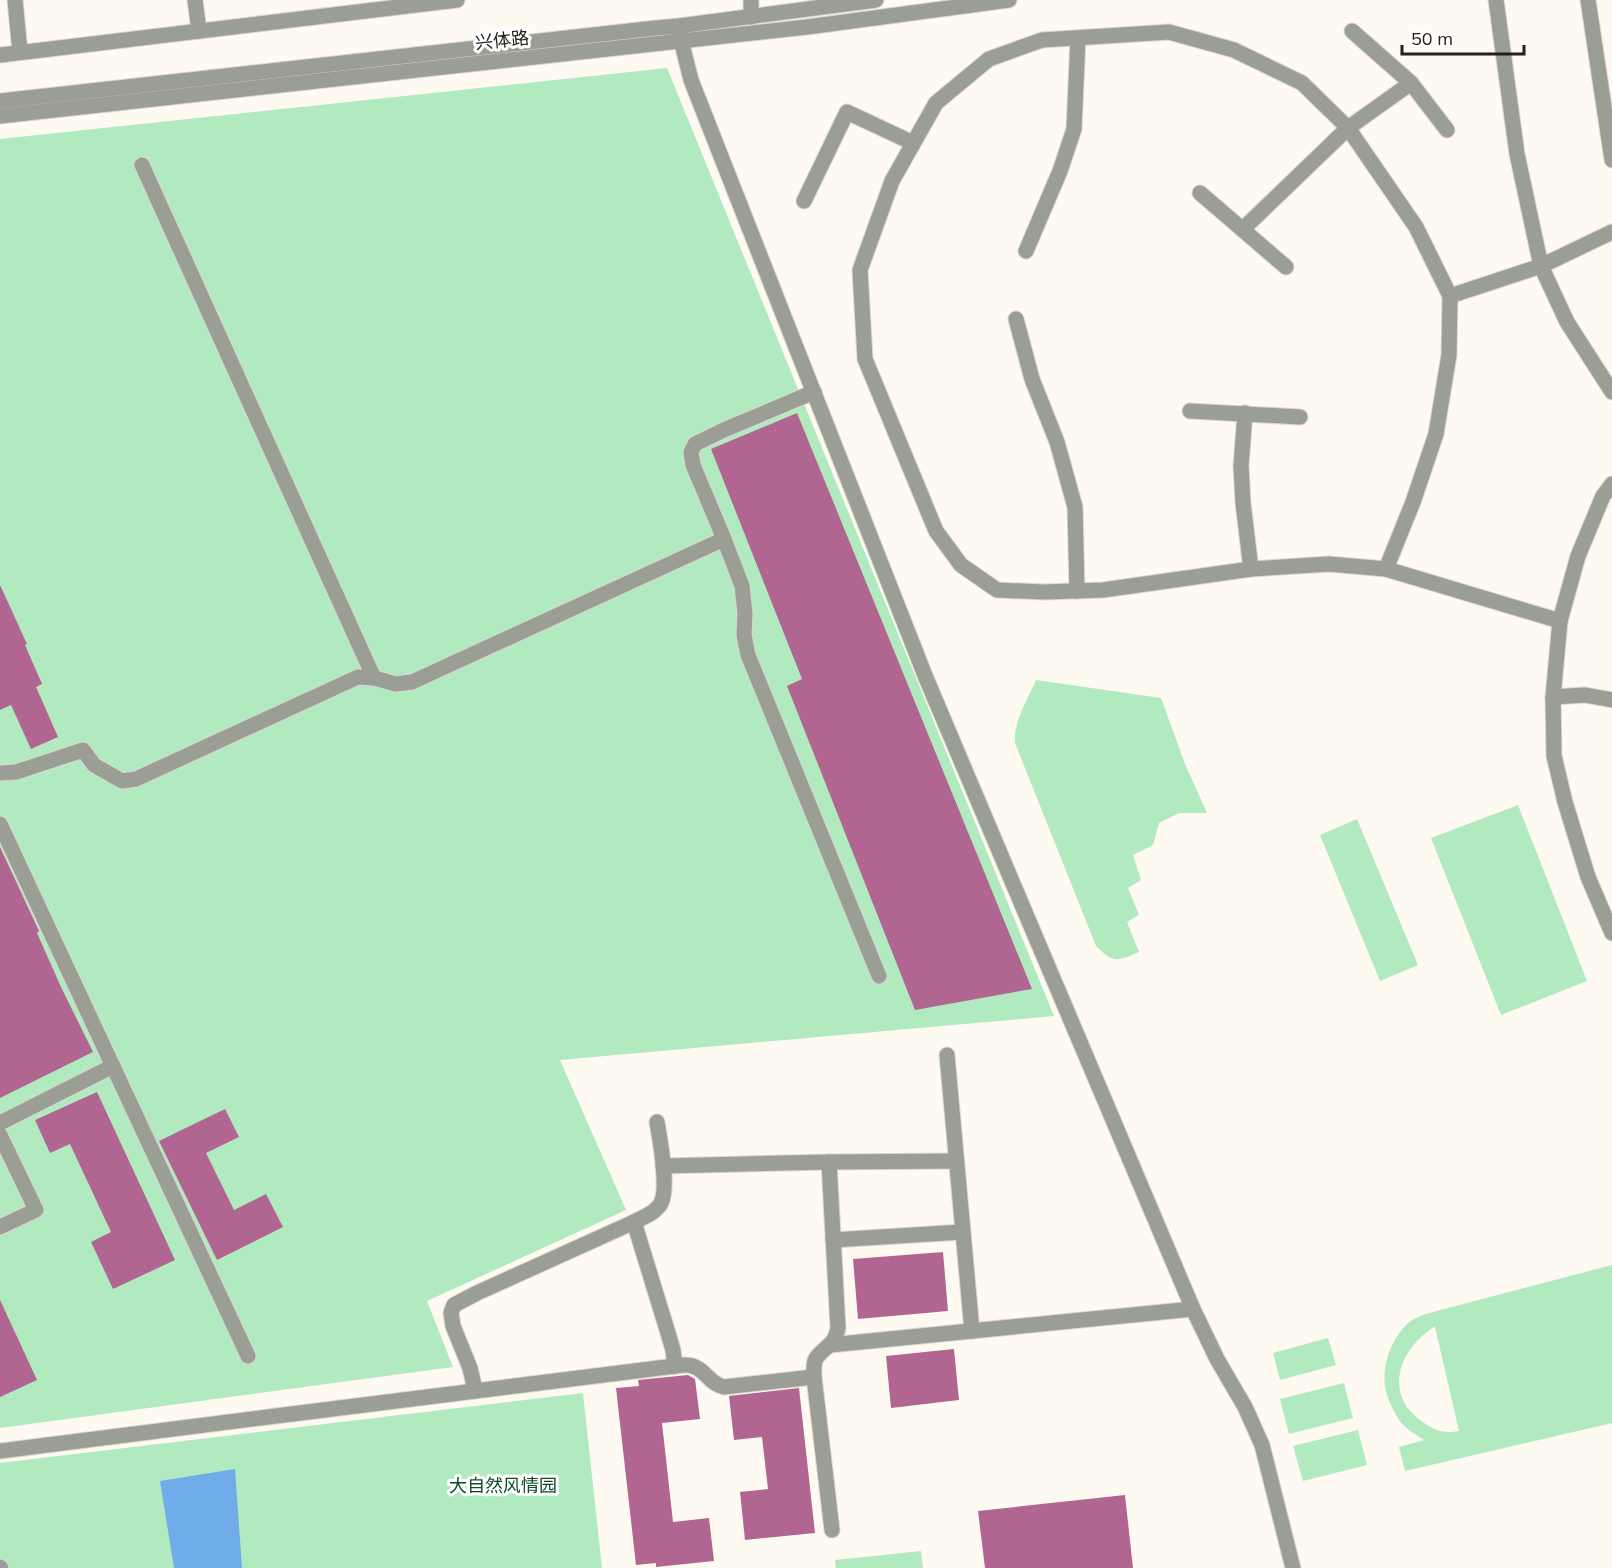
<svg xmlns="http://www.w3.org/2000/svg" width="1612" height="1568" font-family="Mulish,'Noto Sans SC',sans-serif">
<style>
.green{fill:#b2eac0;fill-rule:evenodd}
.water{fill:#6face9}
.building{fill:#b16692}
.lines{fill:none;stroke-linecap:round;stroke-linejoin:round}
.minor-casing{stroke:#dbd6cf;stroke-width:17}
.minor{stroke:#9a9e95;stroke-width:15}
.labels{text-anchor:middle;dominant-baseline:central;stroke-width:6;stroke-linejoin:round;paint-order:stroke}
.street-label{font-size:18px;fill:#25211a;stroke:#fff}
.park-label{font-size:18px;fill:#0f4825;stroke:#fff}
</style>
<rect width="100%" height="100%" fill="#fef9f1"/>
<g class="green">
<path d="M 667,68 L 1054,1016 L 560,1060 L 626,1210 L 427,1301 L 453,1367 L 0,1428 L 0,139 Z"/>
<path d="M 1036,680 L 1161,698 L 1185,764 L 1207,813 L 1179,813 L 1159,823 L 1153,845 L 1133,855 L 1141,880 L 1128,888 L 1139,915 L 1127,922 L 1139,952 C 1117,961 1114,964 1096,946 L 1015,743 C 1013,722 1028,699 1036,680 Z"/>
<path d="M 1518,805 L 1587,981 L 1501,1015 L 1431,838 Z"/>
<path d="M 1357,819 L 1418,965 L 1380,981 L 1320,835 Z"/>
<path d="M 1612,1265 L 1612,1423 L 1405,1471 L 1399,1447 L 1424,1440 C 1415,1434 1406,1429 1399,1420 C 1394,1412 1388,1400 1386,1391 C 1380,1367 1392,1335 1412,1320 C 1417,1317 1423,1315 1429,1313 ZM 1434,1327 L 1435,1327 L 1459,1431 C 1442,1434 1434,1430 1420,1420 C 1383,1393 1400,1348 1434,1327 Z"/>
<path d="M 1328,1338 L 1336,1365 L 1280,1380 L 1273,1353 Z"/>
<path d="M 1344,1383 L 1353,1418 L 1289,1434 L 1280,1399 Z"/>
<path d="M 583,1393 L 602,1568 L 0,1568 L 0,1463 Z"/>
<path d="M 1358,1430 L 1367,1465 L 1303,1481 L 1293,1446 Z"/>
<path d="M 921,1551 L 923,1568 L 836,1568 L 835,1560 Z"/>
</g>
<path class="water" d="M 235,1469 L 242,1568 L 174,1568 L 160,1481 Z"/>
<g class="building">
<path d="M 797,413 L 1032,989 L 915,1010 L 787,686 L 802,679 L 711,449 Z"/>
<path d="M 0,585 L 27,644 L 25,645 L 42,684 L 36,687 L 58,737 L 31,749 L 11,705 L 0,710 Z"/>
<path d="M 0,847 L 39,931 L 37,933 L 61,987 L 93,1052 L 0,1098 Z"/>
<path d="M 97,1092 L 175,1260 L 113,1289 L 91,1242 L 111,1232 L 70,1144 L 50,1153 L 35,1120 Z"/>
<path d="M 225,1109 L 239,1137 L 206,1153 L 234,1210 L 266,1194 L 283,1227 L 217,1260 L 159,1141 Z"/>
<path d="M 943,1252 L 948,1311 L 858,1319 L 853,1259 Z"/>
<path d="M 0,1300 L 37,1380 L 0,1397 Z"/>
<path d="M 954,1349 L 959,1400 L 891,1408 L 886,1356 Z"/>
<path d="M 688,1375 L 695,1379 L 700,1419 L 662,1423 L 673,1522 L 709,1518 L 714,1561 L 656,1567 L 656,1563 L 636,1565 L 616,1388 L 639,1386 L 638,1380 Z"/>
<path d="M 799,1388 L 815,1533 L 745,1540 L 740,1492 L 768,1489 L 762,1437 L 734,1440 L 729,1396 Z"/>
<path d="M 1125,1495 L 1133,1568 L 985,1568 L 978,1511 Z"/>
</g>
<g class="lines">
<g class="minor-casing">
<g id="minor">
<path d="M 15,0 L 20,52"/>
<path d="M 195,0 L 199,31"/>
<path d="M 751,0 L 751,17"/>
<path d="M 1496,0 L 1517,154 L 1541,266 L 1567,322 L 1612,392"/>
<path d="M 1588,0 L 1612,160"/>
<path d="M 679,26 L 681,40 L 691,80 L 926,678 L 1193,1309 L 1217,1359 L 1245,1407 L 1262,1445 L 1293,1568"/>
<path d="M 1352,31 L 1411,83 L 1447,130"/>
<path d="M 1169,32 L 1234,50 L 1302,83 L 1348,128 L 1416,227 L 1450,296 L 1449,355 L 1436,434 L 1413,502 L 1386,569 L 1329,564 L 1251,569 L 1103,590 L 1044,592 L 997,590 L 961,565 L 936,531 L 865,359 L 860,270 L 892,181 L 936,103 L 989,59 L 1042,40 Z"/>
<path d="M 0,55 L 457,0"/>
<path d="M 0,101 L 656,28 L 679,26 L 876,0"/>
<path d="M 0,116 L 807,27 L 1009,0"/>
<path d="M 142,165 L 374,678"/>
<path d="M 1200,193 L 1286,267"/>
<path d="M 804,201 L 847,112 L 913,143"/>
<path d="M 1243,229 L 1348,128 L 1411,83"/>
<path d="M 1026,251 L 1060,171 L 1074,129 L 1078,38"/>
<path d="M 1450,296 L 1541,266 L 1612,232"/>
<path d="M 1016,319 L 1032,379 L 1057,442 L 1075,507 L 1077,591"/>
<path d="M 814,392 L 726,429 L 695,444 L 691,452 L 693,465 L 724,539 L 742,586 L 745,613 L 744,635 L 748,655 L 879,976"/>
<path d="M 1190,411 L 1300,417"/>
<path d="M 1245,413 L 1241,466 L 1243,503 L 1251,569"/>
<path d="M 1612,484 L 1603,496 L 1578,556 L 1560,621 L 1553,697 L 1554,756 L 1565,802 L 1588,877 L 1612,933"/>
<path d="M 1386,569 L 1560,621"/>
<path d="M 1553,697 L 1585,695 L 1612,700"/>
<path d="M 0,773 L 16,772 L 83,750 L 94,765 L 122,781 L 136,779 L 358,677 L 374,678 L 396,684 L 412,682 L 724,539"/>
<path d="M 0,824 L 248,1356"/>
<path d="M 947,1055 L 972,1331"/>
<path d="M 0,1123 L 113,1066"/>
<path d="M 0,1135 L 36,1210 L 0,1227"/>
<path d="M 829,1162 L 838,1328 C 834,1347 827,1344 817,1357 C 813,1362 814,1370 814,1377 L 832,1530"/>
<path d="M 663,1166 L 829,1162 L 956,1161"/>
<path d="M 634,1222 L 668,1333 L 673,1350 L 675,1366"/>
<path d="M 833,1240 L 962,1232"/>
<path d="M 830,1345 L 1193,1309"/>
<path d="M 475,1390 L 470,1368 L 453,1326 L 451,1313 L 454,1305 L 477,1293 L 634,1222 C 643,1217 656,1213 661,1203 C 669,1187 660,1140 657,1122"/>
<path d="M 0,1451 C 225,1423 450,1393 675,1366 C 681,1365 689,1364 695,1367 C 707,1372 710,1384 724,1387 L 814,1377"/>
<path d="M 0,1567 L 1,1568"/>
</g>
</g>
<use href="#minor" class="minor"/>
</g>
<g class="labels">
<g class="street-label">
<text transform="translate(502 40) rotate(-6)">兴体路</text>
</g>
<g class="park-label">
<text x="503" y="1485">大自然风情园</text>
</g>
</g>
<path d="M1402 45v9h122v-9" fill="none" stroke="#25211a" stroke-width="3"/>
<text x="1411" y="45" font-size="18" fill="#25211a" stroke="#ffffff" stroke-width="4.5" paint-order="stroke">50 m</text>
</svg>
